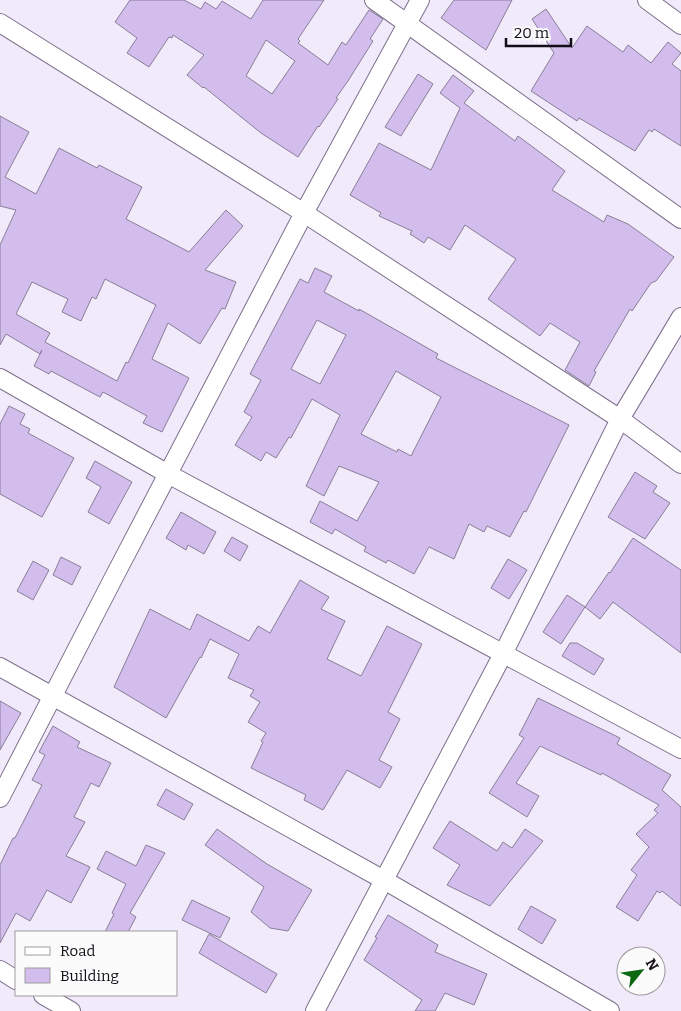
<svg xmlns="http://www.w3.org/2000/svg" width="681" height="1011" font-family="Bitter,serif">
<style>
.building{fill:#d2bdec;stroke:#897e97;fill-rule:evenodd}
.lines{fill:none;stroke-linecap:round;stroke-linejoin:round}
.street-casing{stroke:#7c718a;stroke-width:20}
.street{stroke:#fff;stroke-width:18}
</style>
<rect width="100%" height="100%" fill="#f1eafb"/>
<g class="building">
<path d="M 130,0 L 184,0 L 201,9 L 205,2 L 216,9 L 222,1 L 251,19 L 263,0 L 324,0 L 298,39 L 300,41 L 298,43 L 328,65 L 342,42 L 346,45 L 369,10 L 383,19 L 370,39 L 373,41 L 348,81 L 336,98 L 338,99 L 319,127 L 318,126 L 298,157 L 261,133 L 204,87 L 203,88 L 187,75 L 204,55 L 173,35 L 172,38 L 169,37 L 149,67 L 127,53 L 137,38 L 115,22 ZM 266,40 L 295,61 L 272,94 L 246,76 Z"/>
<path d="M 454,0 L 512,0 L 486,50 L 441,18 Z"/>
<path d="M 546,9 L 572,48 L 587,26 L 623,52 L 628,45 L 651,63 L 668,42 L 681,53 L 672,64 L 681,71 L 681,146 L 654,129 L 652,132 L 649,130 L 635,151 L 579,118 L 577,121 L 531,91 L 554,53 L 532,19 Z"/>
<path d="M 418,74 L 433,84 L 401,136 L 385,127 Z"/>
<path d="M 453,75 L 474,91 L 464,103 L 515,141 L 518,136 L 565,171 L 552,190 L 604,222 L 607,215 L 628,224 L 674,257 L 656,281 L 651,283 L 632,311 L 630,309 L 594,371 L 596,372 L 589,386 L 565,370 L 580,342 L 550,323 L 540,336 L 488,299 L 516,259 L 465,225 L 450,250 L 428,237 L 424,243 L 410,234 L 412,231 L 379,216 L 381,213 L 350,195 L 379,143 L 431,170 L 460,108 L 440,93 Z"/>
<path d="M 0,116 L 29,132 L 5,177 L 36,194 L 59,148 L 97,168 L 99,165 L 142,187 L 126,219 L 189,252 L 226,210 L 243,226 L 205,270 L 236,282 L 225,309 L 222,308 L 200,344 L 168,323 L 152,359 L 189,378 L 162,432 L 143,423 L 147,416 L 103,392 L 100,397 L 51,371 L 49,374 L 34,366 L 42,350 L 40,354 L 6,334 L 0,345 L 0,245 L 16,210 L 0,206 ZM 105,279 L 156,305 L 128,363 L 126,362 L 117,381 L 45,342 L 50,333 L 16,314 L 32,282 L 68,299 L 62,312 L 81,321 L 92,297 L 96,299 Z"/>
<path d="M 315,268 L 332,276 L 324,292 L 359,311 L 359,309 L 438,354 L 436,358 L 569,425 L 526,512 L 524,511 L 510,537 L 487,526 L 484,532 L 469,524 L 454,559 L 429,547 L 414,574 L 388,560 L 386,563 L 364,551 L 366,547 L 335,529 L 332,534 L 310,522 L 320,501 L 357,521 L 379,482 L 339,466 L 324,496 L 306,486 L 340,415 L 312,399 L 291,438 L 289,437 L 276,458 L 266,452 L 261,461 L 235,445 L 252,417 L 244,412 L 261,380 L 250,374 L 300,279 L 308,283 ZM 317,320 L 346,335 L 320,384 L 291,369 ZM 396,371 L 441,397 L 411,456 L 398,449 L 397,452 L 361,434 Z"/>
<path d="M 9,406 L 25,414 L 20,424 L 30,429 L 28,433 L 74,458 L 42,517 L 0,494 L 0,424 Z"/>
<path d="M 95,461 L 132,482 L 109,524 L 88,512 L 101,487 L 86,478 Z"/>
<path d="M 635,472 L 657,486 L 653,492 L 670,503 L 645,539 L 608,517 Z"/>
<path d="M 181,512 L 216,532 L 204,554 L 188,545 L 186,550 L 166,538 Z"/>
<path d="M 232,537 L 248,546 L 240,561 L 224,551 Z"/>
<path d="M 633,538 L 681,570 L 681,653 L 613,602 L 600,619 L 585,607 L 609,572 L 610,573 Z"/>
<path d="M 61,557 L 81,567 L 72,585 L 53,575 Z"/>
<path d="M 508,559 L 527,570 L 509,599 L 491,588 Z"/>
<path d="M 33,561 L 49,570 L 33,600 L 17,591 Z"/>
<path d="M 300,580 L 329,597 L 321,609 L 345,621 L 327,659 L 361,676 L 387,626 L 422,644 L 388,712 L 400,719 L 379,760 L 392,767 L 380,788 L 347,770 L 323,810 L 304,800 L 306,795 L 251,768 L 263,742 L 261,741 L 266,733 L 248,722 L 260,702 L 250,696 L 254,690 L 228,678 L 239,654 L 210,639 L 201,658 L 200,657 L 166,718 L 114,687 L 150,609 L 190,630 L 197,614 L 249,641 L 258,626 L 270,633 Z"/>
<path d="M 567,595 L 585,607 L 561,644 L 543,632 Z"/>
<path d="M 570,643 L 577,643 L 604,659 L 594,675 L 562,656 Z"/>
<path d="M 538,698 L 620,738 L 617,744 L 671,775 L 662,790 L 681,807 L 681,906 L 662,891 L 660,893 L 657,891 L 638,921 L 616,907 L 637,875 L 631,870 L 649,847 L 636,834 L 658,813 L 654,810 L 659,805 L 602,773 L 601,775 L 540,746 L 516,783 L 539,796 L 527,817 L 489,793 L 524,738 L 519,735 Z"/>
<path d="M 0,701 L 21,713 L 0,750 Z"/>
<path d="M 53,726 L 80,742 L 77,747 L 111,763 L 99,787 L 91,783 L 74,817 L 85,822 L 66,856 L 90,867 L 71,903 L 47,890 L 30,921 L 16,913 L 0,943 L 0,865 L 13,838 L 15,838 L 42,785 L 32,780 L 45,755 L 39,752 Z"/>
<path d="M 166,789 L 193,804 L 184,820 L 157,805 Z"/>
<path d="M 450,821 L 497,851 L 503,842 L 512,848 L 525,829 L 543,841 L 490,906 L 447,885 L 460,865 L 433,848 Z"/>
<path d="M 217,829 L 267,864 L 312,890 L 288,931 L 270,928 L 251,912 L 264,887 L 205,845 Z"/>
<path d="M 146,845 L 165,853 L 130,913 L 136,917 L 128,932 L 105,932 L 114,914 L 112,913 L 126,884 L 97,869 L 106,851 L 136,866 Z"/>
<path d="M 192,900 L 230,918 L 220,938 L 182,920 Z"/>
<path d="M 531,906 L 556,920 L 542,944 L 518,929 Z"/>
<path d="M 388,915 L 438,945 L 435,952 L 487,974 L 474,1005 L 445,993 L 435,1011 L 415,1011 L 422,1000 L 364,960 L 377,938 L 375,937 Z"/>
<path d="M 209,934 L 277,974 L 266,993 L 199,953 Z"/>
</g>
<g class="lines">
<g class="street-casing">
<g id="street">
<path d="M 374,0 L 681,219"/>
<path d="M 647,0 L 681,25"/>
<path d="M 0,23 L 304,213 L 620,419 L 681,464"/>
<path d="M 0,378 L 168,474 L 681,749"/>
<path d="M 0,667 L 384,880 L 610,1011"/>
<path d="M 0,798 L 113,579 L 304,213 L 420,0"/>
<path d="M 0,970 L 16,980"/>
<path d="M 43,995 L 71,1011"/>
<path d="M 315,1011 L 503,654 L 620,419 L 681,317"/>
</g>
</g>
<use href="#street" class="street"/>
</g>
<rect x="15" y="931" width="162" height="65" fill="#fbfbfb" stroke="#9d9b9f"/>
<rect x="25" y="947" width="25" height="8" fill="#ffffff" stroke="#9d9b9f"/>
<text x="60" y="956" font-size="15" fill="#110c16">Road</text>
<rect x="25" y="968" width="25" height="15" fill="#d2bdec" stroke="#9d9b9f"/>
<text x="60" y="981" font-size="15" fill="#110c16">Building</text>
<g transform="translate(641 971) rotate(60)"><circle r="24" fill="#fbfbfb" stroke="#9d9b9f"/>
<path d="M0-4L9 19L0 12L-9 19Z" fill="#0c6911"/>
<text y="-8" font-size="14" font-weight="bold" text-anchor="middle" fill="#110c16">N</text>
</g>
<path d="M506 38v8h65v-8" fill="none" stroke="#110c16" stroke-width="2.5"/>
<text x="514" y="38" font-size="15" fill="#110c16" stroke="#fbfbfb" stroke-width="4" paint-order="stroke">20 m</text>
</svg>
